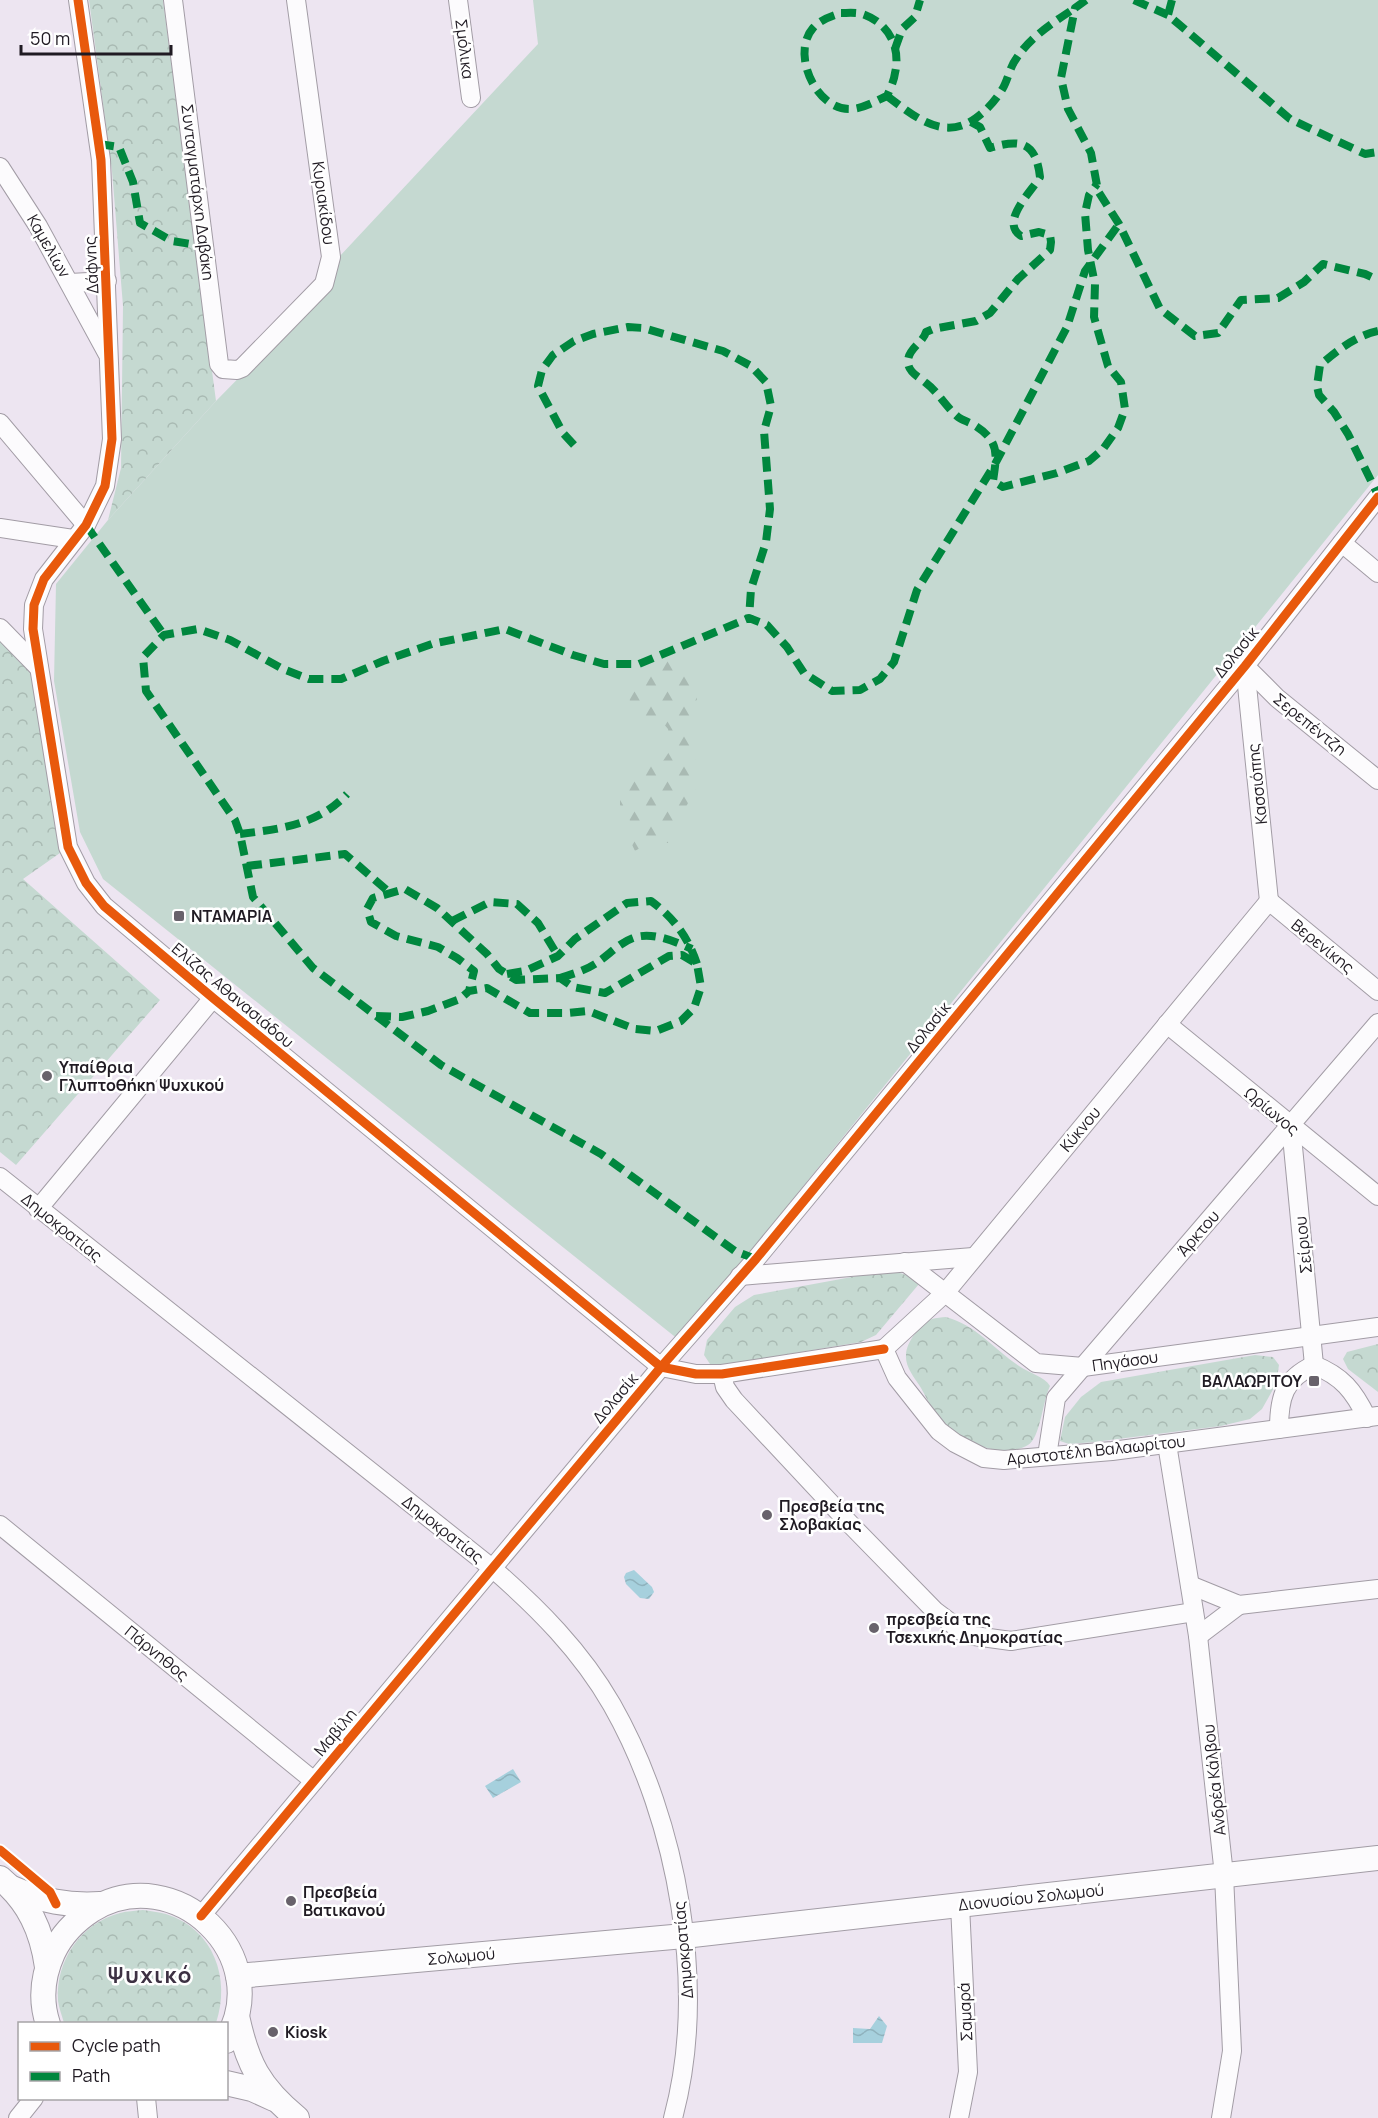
<svg xmlns="http://www.w3.org/2000/svg" width="1378" height="2118" font-family="Manrope,sans-serif">
<style>
.green{fill:#c5d9d1}
.forest{fill:url(#forest-firs)}
.park{fill:url(#park-crowns)}
.water{fill:url(#water-waves)}
.lines{fill:none;stroke-linecap:round;stroke-linejoin:round}
.minor-casing{stroke:#a29ca5;stroke-width:20}
.tertiary-casing{stroke:#a29ca5;stroke-width:26}
.minor{stroke:#fcfbfd;stroke-width:18}
.tertiary{stroke:#fcfbfd;stroke-width:24}
.quiet{stroke:#00873e;stroke-width:8;stroke-dasharray:15 8;stroke-linecap:butt}
.cycleway-casing{stroke:#fff;stroke-width:13}
.cycleway{stroke:#e8590c;stroke-width:9}
.poi-dot{fill:#68626b;stroke:#fff;stroke-width:2}
.labels{text-anchor:middle;dominant-baseline:central;stroke-width:5;stroke-linejoin:round;paint-order:stroke}
.street-label{font-size:16px;fill:#201b23;stroke:#fff}
.poi-label{font-size:16px;font-weight:bold;fill:#201b23;stroke:#fff;text-anchor:start}
.district-label{font-size:22px;font-weight:bold;letter-spacing:1.5px;fill:#3d3143;stroke:#fff}
</style>
<defs>
<pattern id="forest-firs" width="22" height="20" patternUnits="userSpaceOnUse" patternTransform="scale(1.5)"><rect width="22" height="20" fill="#c5d9d1"/><path d="M5 1l3.5 6h-7zM16 11l3.5 6h-7z" fill="#a9bab3"/></pattern>
<pattern id="park-crowns" width="20" height="18" patternUnits="userSpaceOnUse" patternTransform="scale(1.5)"><rect width="20" height="18" fill="#c5d9d1"/><path d="M2 6a3 3 0 1 1 6 0M12 15a3 3 0 1 1 6 0" fill="none" stroke="#a9bab3"/></pattern>
<pattern id="water-waves" width="16" height="10" patternUnits="userSpaceOnUse" patternTransform="scale(1.5)"><rect width="16" height="10" fill="#a6d0dd"/><path d="M0 5q4-4 8 0t8 0" fill="none" stroke="#8fb2bd"/></pattern>
</defs>
<rect width="100%" height="100%" fill="#ede5f1"/>
<path class="green" d="M 533,0 L 1378,0 L 1378,475 L 679,1340 L 103,879 L 80,832 L 54,681 L 56,584 L 108,520 L 216,401 L 330,285 L 339,257 L 538,44 Z"/>
<path class="forest" d="M 667,660 L 682,663 L 695,681 L 697,699 L 690,716 L 700,749 L 689,773 L 696,788 L 679,820 L 679,831 L 668,843 L 648,843 L 635,851 L 628,836 L 630,821 L 620,805 L 620,786 L 631,769 L 648,760 L 663,761 L 671,749 L 668,729 L 658,717 L 644,717 L 632,711 L 628,693 L 646,684 L 653,670 Z"/>
<g class="park">
<path d="M 89,0 L 163,0 L 216,401 L 108,520 L 121,468 L 123,306 L 112,171 Z"/>
<path d="M 0,641 L 31,665 L 60,853 L 23,879 L 160,1000 L 16,1165 L 0,1152 Z"/>
<path d="M 879,1272 C 898,1272 904,1271 919,1284 L 876,1335 L 861,1342 L 728,1364 L 710,1364 L 704,1355 L 707,1340 L 735,1307 L 754,1295 Z"/>
<path d="M 946,1317 C 976,1325 994,1349 1019,1366 C 1029,1373 1045,1377 1050,1386 C 1043,1400 1040,1439 1028,1445 C 1002,1460 962,1442 943,1423 C 934,1414 927,1399 921,1388 C 914,1377 905,1367 906,1355 C 906,1342 921,1323 932,1319 C 936,1318 942,1317 946,1317 Z"/>
<path d="M 1378,1344 L 1378,1392 L 1348,1369 L 1343,1359 L 1347,1352 Z"/>
<path d="M 1255,1355 L 1273,1357 L 1279,1365 L 1276,1384 L 1262,1409 L 1250,1419 L 1221,1426 L 1094,1442 L 1069,1444 L 1060,1441 L 1065,1417 L 1081,1397 L 1101,1382 Z"/>
<path d="M 143,1910 C 150,1911 159,1912 166,1914 C 214,1929 231,1979 216,2023 L 64,2023 C 62,2016 59,2008 58,2001 C 55,1961 81,1923 120,1913 C 127,1911 135,1911 143,1910 Z"/>
</g>
<g class="water">
<path d="M 634,1570 L 652,1587 L 654,1592 L 649,1599 L 640,1598 L 626,1584 L 624,1577 L 626,1573 Z"/>
<path d="M 513,1769 L 521,1782 L 493,1798 L 485,1786 Z"/>
<path d="M 879,2016 L 887,2026 L 882,2043 L 853,2043 L 853,2028 L 870,2029 Z"/>
</g>
<g class="lines">
<g class="minor-casing">
<g id="minor">
<path d="M 78,0 L 101,160 L 112,439 L 105,486 L 86,525 L 44,579 L 34,605 L 33,629 L 68,847 L 86,883 L 104,906 L 213,998 L 661,1367 L 696,1374 L 722,1374 L 884,1349"/>
<path d="M 173,0 L 219,364 L 223,369 L 237,370 L 242,368 L 324,284 L 331,257 L 296,0"/>
<path d="M 458,0 L 471,98"/>
<path d="M 0,167 L 38,226 L 107,353"/>
<path d="M 70,283 L 107,281"/>
<path d="M 0,423 L 86,525"/>
<path d="M 0,528 L 73,539"/>
<path d="M 1342,543 L 1378,573"/>
<path d="M 0,628 L 39,668"/>
<path d="M 1245,666 L 1269,901"/>
<path d="M 1245,666 L 1277,698 L 1378,780"/>
<path d="M 1269,901 L 1378,991"/>
<path d="M 1167,1024 L 1378,1196"/>
<path d="M 1291,1126 L 1314,1365"/>
<path d="M 0,1177 L 492,1568 C 538,1608 581,1651 612,1705 C 678,1821 708,1988 673,2118"/>
<path d="M 38,1209 L 213,998"/>
<path d="M 905,1262 L 1036,1363 L 1083,1367 L 1378,1327"/>
<path d="M 740,1276 L 973,1257"/>
<path d="M 884,1349 L 945,1293 L 1269,901"/>
<path d="M 884,1349 L 897,1378 L 939,1431 L 955,1443 L 984,1458 L 1004,1460 L 1112,1451 L 1378,1416"/>
<path d="M 722,1374 L 725,1387 L 734,1400 L 850,1524 L 935,1611 L 967,1635 L 1011,1641 L 1194,1612"/>
<path d="M 1279,1429 C 1279,1397 1284,1379 1314,1365 C 1342,1376 1354,1391 1367,1418"/>
<path d="M 1167,1444 L 1198,1636 L 1224,1875 L 1232,2051 L 1221,2118"/>
<path d="M 1047,1456 L 1056,1398 L 1378,1023"/>
<path d="M 0,1525 L 314,1781"/>
<path d="M 1190,1585 L 1239,1605 L 1378,1589"/>
<path d="M 1198,1636 L 1239,1605"/>
<path d="M 201,1916 L 661,1367 L 756,1259 L 1245,666 L 1378,497"/>
<path d="M 146,2098 L 148,2118"/>
<path d="M 18,2118 L 34,2098"/>
<path d="M 959,2118 L 968,2072 L 960,1905"/>
</g>
</g>
<g class="tertiary-casing">
<g id="tertiary">
<path d="M 0,1878 C 29,1902 42,1931 47,1967"/>
<path d="M 12,1888 C 42,1901 68,1906 100,1904"/>
<path d="M 238,1976 L 684,1936 L 1378,1858"/>
<path d="M 237,2016 C 247,2063 259,2087 297,2118"/>
<path d="M 48,2024 C 40,2000 43,1975 53,1953 C 62,1934 75,1921 92,1910 C 175,1859 277,1956 226,2041"/>
<path d="M 226,2083 L 252,2089 L 274,2099"/>
</g>
</g>
<use href="#minor" class="minor"/>
<use href="#tertiary" class="tertiary"/>
<g class="quiet">
<path d="M 1086,0 L 1075,8 L 1061,78 L 1068,109 L 1091,153 L 1098,191 L 1119,224 L 1160,309 L 1195,336 L 1218,333 L 1241,300 L 1278,298 L 1304,282 L 1323,264 L 1365,274 L 1378,280"/>
<path d="M 1134,0 L 1168,15"/>
<path d="M 1172,0 L 1168,15 L 1290,119 L 1365,154 L 1378,152"/>
<path d="M 841,13 C 849,13 858,12 865,15 C 889,24 901,48 895,73 C 894,81 890,89 887,96 C 876,101 864,108 852,109 C 817,112 790,54 813,28 C 820,20 831,16 841,13 Z"/>
<path d="M 895,49 L 902,29 L 915,17 L 920,0"/>
<path d="M 887,96 C 914,116 943,142 976,118 C 987,110 996,100 1003,88 C 1008,79 1010,67 1016,59 C 1030,37 1054,22 1075,8"/>
<path d="M 971,122 L 980,127 L 990,148 C 1022,138 1036,143 1040,177 C 1032,191 999,222 1021,236 L 1039,232 L 1050,235 L 1051,242 L 1050,250 L 1018,279 L 990,313 L 976,321 L 933,329 L 926,332 C 923,343 907,349 908,363 C 909,373 919,377 926,383 C 938,392 946,407 958,417 C 962,420 969,422 974,425 C 1000,441 997,454 993,481 L 1003,487 L 1057,473 L 1089,461 L 1103,449 L 1118,428 L 1125,409 L 1121,382 L 1108,366 L 1094,317 L 1095,284 L 1088,250 L 1085,213 L 1089,195 L 1097,184"/>
<path d="M 99,144 L 119,147 L 133,182 L 140,223 L 172,241 L 204,246"/>
<path d="M 1378,331 C 1355,336 1338,350 1320,365 L 1317,386 L 1319,395 L 1334,412 L 1348,434 L 1378,495"/>
<path d="M 574,445 L 563,433 L 538,386 L 542,370 L 553,355 L 574,341 L 593,334 L 628,327 L 643,328 L 723,351 L 751,366 L 766,382 L 771,406 L 764,431 L 770,509 L 766,542 L 751,589 L 749,618"/>
<path d="M 86,525 L 164,635"/>
<path d="M 240,834 C 280,829 318,825 347,794"/>
<path d="M 247,866 L 345,854 L 389,892"/>
<path d="M 452,921 L 490,902 L 517,904 L 538,923 L 558,956"/>
<path d="M 507,974 L 525,971 L 558,956 L 575,939 L 627,903 L 651,901 C 674,918 688,937 697,964"/>
<path d="M 560,978 C 572,974 584,971 595,964 C 608,956 619,943 633,938 C 652,931 676,942 692,949"/>
<path d="M 376,1016 L 402,1017 L 428,1011 L 460,999 L 469,991 L 487,988 L 530,1013 L 567,1013 L 588,1011 L 635,1029 L 656,1031 L 681,1021 L 694,1008 L 701,987 L 697,964 L 682,955 L 669,956 L 605,993 L 573,987 L 560,978 L 516,980 L 499,969 L 487,954 L 437,908 L 405,889 L 373,898 L 367,909 L 371,922 L 396,936 L 438,947 L 457,958 L 474,971 L 469,991"/>
<path d="M 756,1259 L 735,1251 L 601,1154 L 441,1065 L 313,968 L 253,897 L 240,834 L 235,820 L 146,691 L 143,657 L 164,635 L 198,629 L 230,640 L 283,669 L 309,679 L 341,679 L 383,661 L 432,644 L 505,629 L 573,655 L 604,664 L 639,664 L 749,618 L 767,625 L 787,647 L 804,673 L 832,691 L 860,690 L 880,679 L 894,662 L 917,590 L 995,464 L 1067,327 L 1085,271 L 1119,224"/>
</g>
<g class="cycleway-casing">
<g id="cycleway">
<path d="M 78,0 L 101,160 L 112,439 L 105,486 L 86,525 L 44,579 L 34,605 L 33,629 L 68,847 L 86,883 L 104,906 L 213,998 L 661,1367 L 696,1374 L 722,1374 L 884,1349"/>
<path d="M 0,1850 L 50,1892 L 56,1904"/>
<path d="M 201,1916 L 661,1367 L 756,1259 L 1245,666 L 1378,497"/>
</g>
</g>
<use href="#cycleway" class="cycleway"/>
</g>
<g class="poi-dot">
<rect x="173" y="910" width="12" height="12" rx="3"/>
<circle cx="47" cy="1076" r="6"/>
<rect x="1308" y="1375" width="12" height="12" rx="3"/>
<circle cx="767" cy="1515" r="6"/>
<circle cx="874" cy="1628" r="6"/>
<circle cx="291" cy="1901" r="6"/>
<circle cx="273" cy="2032" r="6"/>
</g>
<g class="labels">
<g class="street-label">
<text transform="translate(465 49) rotate(83)">Σμόλικα</text>
<text transform="translate(198 192) rotate(83)">Συνταγματάρχη Δαβάκη</text>
<text transform="translate(324 203) rotate(82)">Κυριακίδου</text>
<text transform="translate(49 246) rotate(60)">Καμελίων</text>
<text transform="translate(91 265) rotate(-93)">Δάφνης</text>
<text transform="translate(1236 652) rotate(-51)">Δολασίκ</text>
<text transform="translate(1310 724) rotate(39)">Σερεπέντζη</text>
<text transform="translate(1257 784) rotate(-96)">Κασσιόπης</text>
<text transform="translate(1323 946) rotate(39)">Βερενίκης</text>
<text transform="translate(233 995) rotate(40)">Ελίζας Αθανασιάδου</text>
<text transform="translate(928 1027) rotate(-51)">Δολασίκ</text>
<text transform="translate(1272 1111) rotate(39)">Ωρίωνος</text>
<text transform="translate(1080 1129) rotate(-50)">Κύκνου</text>
<text transform="translate(62 1227) rotate(39)">Δημοκρατίας</text>
<text transform="translate(1198 1233) rotate(-49)">Άρκτου</text>
<text transform="translate(1303 1245) rotate(-96)">Σείριου</text>
<text transform="translate(1125 1361) rotate(-8)">Πηγάσου</text>
<text transform="translate(615 1398) rotate(-50)">Δολασίκ</text>
<text transform="translate(1096 1450) rotate(-6)">Αριστοτέλη Βαλαωρίτου</text>
<text transform="translate(443 1529) rotate(38)">Δημοκρατίας</text>
<text transform="translate(157 1653) rotate(39)">Πάρνηθος</text>
<text transform="translate(335 1732) rotate(-50)">Μαβίλη</text>
<text transform="translate(1214 1780) rotate(-96)">Ανδρέα Κάλβου</text>
<text transform="translate(1031 1897) rotate(-6)">Διονυσίου Σολωμού</text>
<text transform="translate(683 1950) rotate(-95)">Δημοκρατίας</text>
<text transform="translate(461 1956) rotate(-5)">Σολωμού</text>
<text transform="translate(965 2012) rotate(-93)">Σαμαρά</text>
</g>
<g class="poi-label">
<text x="191" y="916">ΝΤΑΜΑΡΙΑ</text>
<text x="59" y="1067">Υπαίθρια<tspan x="59" dy="18">Γλυπτοθήκη Ψυχικού</tspan></text>
<text x="1302" y="1381" text-anchor="end">ΒΑΛΑΩΡΙΤΟΥ</text>
<text x="779" y="1506">Πρεσβεία της<tspan x="779" dy="18">Σλοβακίας</tspan></text>
<text x="886" y="1619">πρεσβεία της<tspan x="886" dy="18">Τσεχικής Δημοκρατίας</tspan></text>
<text x="303" y="1892">Πρεσβεία<tspan x="303" dy="18">Βατικανού</tspan></text>
<text x="285" y="2032">Kiosk</text>
</g>
<g class="district-label">
<text x="150" y="1975">Ψυχικό</text>
</g>
</g>
<rect x="18" y="2022" width="210" height="78" fill="#ffffff" stroke="#a6a4a7" stroke-width="1.5"/>
<rect x="30" y="2042" width="30" height="9" fill="#e8590c" stroke="#a6a4a7" stroke-width="1.5"/>
<text x="72" y="2052" font-size="18" fill="#201b23">Cycle path</text>
<rect x="30" y="2072" width="30" height="9" fill="#00873e" stroke="#a6a4a7" stroke-width="1.5"/>
<text x="72" y="2082" font-size="18" fill="#201b23">Path</text>
<path d="M21 45v9h150v-9" fill="none" stroke="#201b23" stroke-width="3"/>
<text x="30" y="45" font-size="18" fill="#201b23" stroke="#ffffff" stroke-width="4.5" paint-order="stroke">50 m</text>
</svg>
